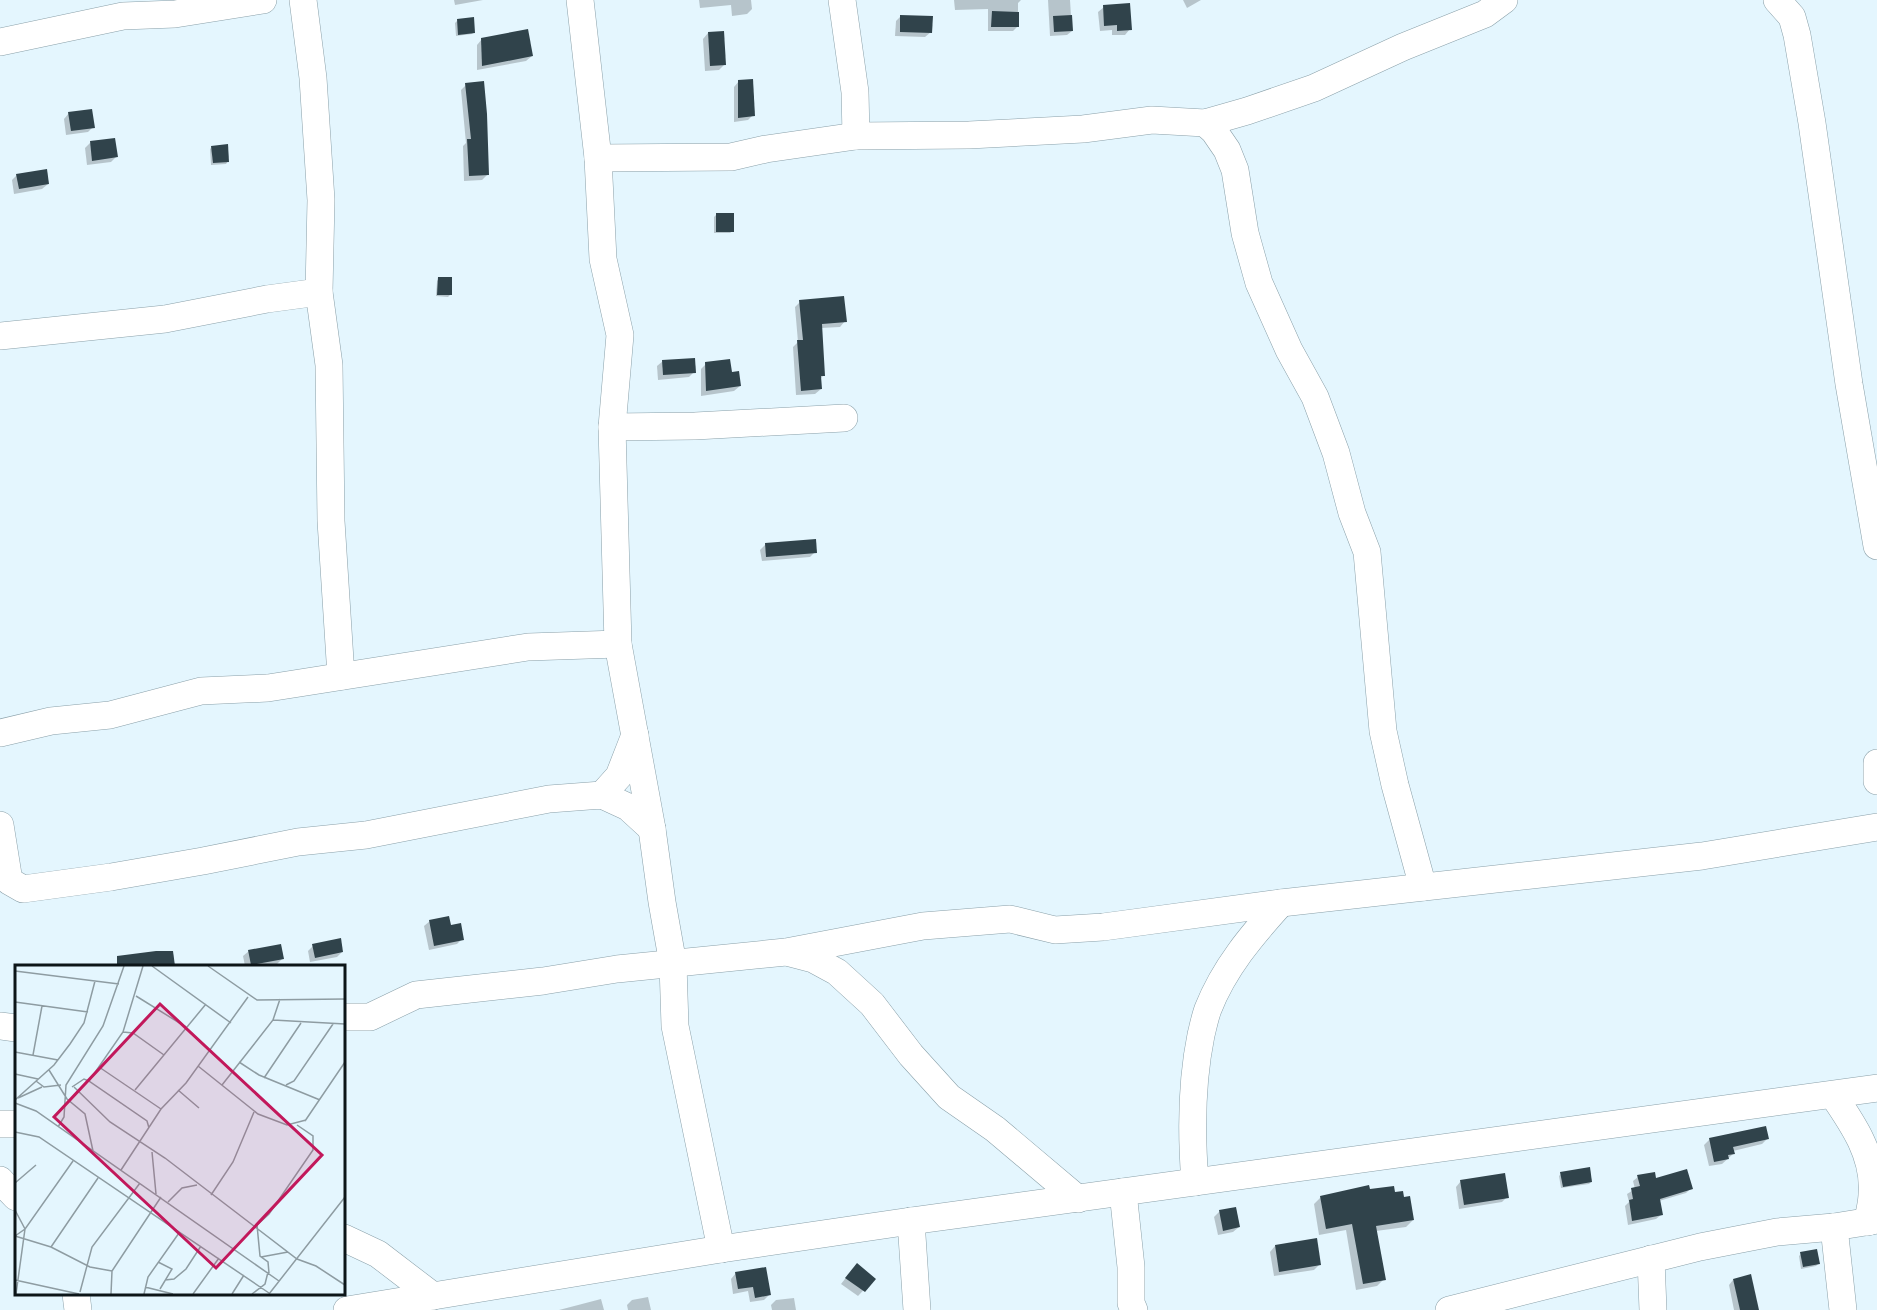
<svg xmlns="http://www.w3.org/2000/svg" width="1877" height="1310" font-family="Lora,serif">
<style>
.shadow{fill:#0003}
.building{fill:#30434b}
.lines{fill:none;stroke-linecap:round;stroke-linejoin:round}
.minor-casing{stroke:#8aa0a9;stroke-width:28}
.minor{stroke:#fff;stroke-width:27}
.inset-road{fill:none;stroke:#8e9ca2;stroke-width:1.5}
.view{fill:#c2185b;fill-opacity:0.15;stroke:#c2185b;stroke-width:3}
.inset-edge{fill:none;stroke:#0c1518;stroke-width:3}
</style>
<rect width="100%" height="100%" fill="#e4f6fe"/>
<g class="shadow">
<path d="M 454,0 L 483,0 L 455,5 Z"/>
<path d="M 699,0 L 751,0 L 752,9 L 747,14 L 732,16 L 731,5 L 700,8 Z"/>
<path d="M 954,0 L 1021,0 L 1018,3 L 1018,26 L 1013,31 L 988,31 L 988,9 L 955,10 Z"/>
<path d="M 1048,0 L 1070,0 L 1072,31 L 1067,35 L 1050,36 Z"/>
<path d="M 1183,0 L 1201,0 L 1187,8 Z"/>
<path d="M 1104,7 L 1130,29 L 1125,35 L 1112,35 L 1112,30 L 1100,31 L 1098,12 Z"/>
<path d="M 901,16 L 931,32 L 925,37 L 895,36 L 896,21 Z"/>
<path d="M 457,21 L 474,32 L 472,34 L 456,36 L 455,23 Z"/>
<path d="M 708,33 L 725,64 L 719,70 L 705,71 L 703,39 Z"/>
<path d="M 482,39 L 532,56 L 526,61 L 477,70 L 477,45 Z"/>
<path d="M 739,81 L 753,115 L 748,120 L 734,122 L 734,87 Z"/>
<path d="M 466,85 L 488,174 L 482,180 L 464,181 L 463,146 L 466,143 L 461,90 Z"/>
<path d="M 69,113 L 93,127 L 88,132 L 66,135 L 64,119 Z"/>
<path d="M 90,143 L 116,157 L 111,162 L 87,165 L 85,148 Z"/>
<path d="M 212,147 L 228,161 L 226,164 L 211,165 L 210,149 Z"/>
<path d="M 17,175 L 48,184 L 42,189 L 14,194 L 12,180 Z"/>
<path d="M 716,215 L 733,231 L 730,233 L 714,233 L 714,217 Z"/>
<path d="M 439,279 L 450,295 L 448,297 L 436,296 L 437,281 Z"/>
<path d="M 800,302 L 845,321 L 840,327 L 821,328 L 823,376 L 820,379 L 821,389 L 815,394 L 796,395 L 793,347 L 798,342 L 795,307 Z"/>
<path d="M 663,361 L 694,372 L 689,377 L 658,380 L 657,366 Z"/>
<path d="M 706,364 L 731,374 L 740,386 L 734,391 L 701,396 L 701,369 Z"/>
<path d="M 766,544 L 815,552 L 810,557 L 762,561 L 760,550 Z"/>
<path d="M 430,921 L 450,926 L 462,939 L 457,944 L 429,950 L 424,926 Z"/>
<path d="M 313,946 L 342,952 L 337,957 L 310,962 L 308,951 Z"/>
<path d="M 249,951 L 282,959 L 277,964 L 245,966 L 243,956 Z"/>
<path d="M 172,952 L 173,966 L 131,966 L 131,959 Z"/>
<path d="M 1768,1138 L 1762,1144 L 1733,1151 L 1733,1154 L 1722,1164 L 1709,1166 L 1704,1145 L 1710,1139 Z"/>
<path d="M 1561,1174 L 1591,1182 L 1589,1184 L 1561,1188 L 1559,1176 Z"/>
<path d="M 1638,1177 L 1655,1179 L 1691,1188 L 1686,1193 L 1659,1201 L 1661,1215 L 1656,1219 L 1628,1225 L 1625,1206 L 1629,1202 L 1627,1194 L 1635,1189 L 1633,1181 Z"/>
<path d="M 1461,1181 L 1507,1197 L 1502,1202 L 1459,1209 L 1456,1187 Z"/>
<path d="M 1369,1191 L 1413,1220 L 1406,1227 L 1376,1231 L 1384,1279 L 1377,1286 L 1356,1290 L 1346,1230 L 1319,1235 L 1314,1204 L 1321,1197 Z"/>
<path d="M 1235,1209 L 1239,1227 L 1233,1232 L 1218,1235 L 1214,1217 L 1219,1212 Z"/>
<path d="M 1275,1246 L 1320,1264 L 1314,1270 L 1274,1276 L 1270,1252 Z"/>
<path d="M 1801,1254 L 1818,1264 L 1816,1266 L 1801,1269 L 1799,1256 Z"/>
<path d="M 852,1270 L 874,1279 L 858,1296 L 841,1284 Z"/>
<path d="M 736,1273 L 769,1295 L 764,1300 L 750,1302 L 748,1291 L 733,1294 L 731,1279 Z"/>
<path d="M 1733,1280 L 1758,1310 L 1734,1310 L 1729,1285 Z"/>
<path d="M 648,1297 L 651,1310 L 628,1310 L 627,1305 L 632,1300 Z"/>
<path d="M 794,1298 L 796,1310 L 772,1310 L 771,1305 L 776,1300 Z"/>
<path d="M 601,1299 L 604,1310 L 559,1310 Z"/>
</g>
<g class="building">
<path d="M 1130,3 L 1132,30 L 1117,31 L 1117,25 L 1104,26 L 1103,5 Z"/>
<path d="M 992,11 L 1019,12 L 1019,27 L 991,27 Z"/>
<path d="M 900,15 L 933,16 L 932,33 L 900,32 Z"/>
<path d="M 1072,15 L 1073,31 L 1054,32 L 1053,16 Z"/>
<path d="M 474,17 L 475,33 L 458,35 L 457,19 Z"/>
<path d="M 528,29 L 533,56 L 482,66 L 481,38 Z"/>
<path d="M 724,31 L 726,65 L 710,66 L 708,32 Z"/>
<path d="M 753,79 L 755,116 L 738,118 L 738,80 Z"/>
<path d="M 484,81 L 487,114 L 489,175 L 469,176 L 467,139 L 471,139 L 465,83 Z"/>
<path d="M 92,109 L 95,128 L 71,131 L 68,112 Z"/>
<path d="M 115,138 L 118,157 L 92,161 L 90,141 Z"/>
<path d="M 228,144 L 229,162 L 213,163 L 211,146 Z"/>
<path d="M 47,169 L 49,184 L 19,189 L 16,174 Z"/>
<rect x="716" y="213" width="18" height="19"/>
<path d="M 438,277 L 452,277 L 452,295 L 437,295 Z"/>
<path d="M 844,296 L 847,322 L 822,324 L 825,376 L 821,376 L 822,389 L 801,391 L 797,340 L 803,340 L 799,300 Z"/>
<path d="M 695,358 L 696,373 L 663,375 L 662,360 Z"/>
<path d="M 730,359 L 732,372 L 739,371 L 741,386 L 706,391 L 705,362 Z"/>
<path d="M 816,539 L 817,553 L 766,557 L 765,543 Z"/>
<path d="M 449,916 L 451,925 L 461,923 L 464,940 L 434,946 L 429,920 Z"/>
<path d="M 341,938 L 343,952 L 315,958 L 312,944 Z"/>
<path d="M 281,944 L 284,959 L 251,965 L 248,950 Z"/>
<path d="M 156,951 L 173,951 L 175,966 L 117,966 L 117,956 Z"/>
<path d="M 1766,1126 L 1769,1139 L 1733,1147 L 1735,1154 L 1728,1155 L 1729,1159 L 1714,1162 L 1709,1138 Z"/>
<path d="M 1590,1167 L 1592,1182 L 1563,1187 L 1560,1172 Z"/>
<path d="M 1687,1169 L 1693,1189 L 1660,1199 L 1663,1215 L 1632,1221 L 1629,1200 L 1633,1199 L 1631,1188 L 1640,1186 L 1637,1175 L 1655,1172 L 1656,1178 Z"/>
<path d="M 1505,1173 L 1509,1198 L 1464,1205 L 1460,1180 Z"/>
<path d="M 1369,1185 L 1370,1189 L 1394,1186 L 1395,1192 L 1403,1191 L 1404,1197 L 1410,1196 L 1414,1220 L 1376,1226 L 1386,1280 L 1363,1284 L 1352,1224 L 1326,1229 L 1320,1196 Z"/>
<path d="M 1236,1207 L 1240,1227 L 1223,1231 L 1219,1210 Z"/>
<path d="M 1317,1238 L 1321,1265 L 1279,1272 L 1275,1245 Z"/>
<path d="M 1817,1249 L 1820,1264 L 1803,1267 L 1800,1252 Z"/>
<path d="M 857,1263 L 876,1279 L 865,1292 L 845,1278 Z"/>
<path d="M 766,1267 L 771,1295 L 755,1298 L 753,1287 L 738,1289 L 735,1272 Z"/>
<path d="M 1751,1274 L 1759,1310 L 1740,1310 L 1733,1279 Z"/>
</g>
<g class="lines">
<g class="minor-casing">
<g id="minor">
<path d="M 303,0 L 313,78 L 321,200 L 319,292 L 329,365 L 331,521 L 341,676"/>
<path d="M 580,0 L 598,158 L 603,259 L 620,335 L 612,427 L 618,644 L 652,829 L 662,902 L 673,964 L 675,1026 L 721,1249"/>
<path d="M 842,0 L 855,92 L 856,136"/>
<path d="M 1777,0 L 1792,17 L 1797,35 L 1812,123 L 1849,384 L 1877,546"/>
<path d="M 0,42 L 123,16 L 175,14 L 263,0"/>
<path d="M 1205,123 L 1214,131 L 1227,150 L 1235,170 L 1245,233 L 1259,283 L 1289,350 L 1315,397 L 1336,453 L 1352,513 L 1367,552 L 1383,731 L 1395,785 L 1423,887"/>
<path d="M 598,158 L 731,157 L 766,149 L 856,136 L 969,135 L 1083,129 L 1152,120 L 1205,123 L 1247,111 L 1314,88 L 1403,47 L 1485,14 L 1504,0"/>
<path d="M 0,336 L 165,319 L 267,299 L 319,292"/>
<path d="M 612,427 L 695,426 L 844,418"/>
<path d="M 0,733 L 51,721 L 110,715 L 201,691 L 268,688 L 528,647 L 618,644"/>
<path d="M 1877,763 L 1877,781"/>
<path d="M 602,795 L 619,776 L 635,735"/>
<path d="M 0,825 L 9,881 L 23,889 L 111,877 L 203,861 L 298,842 L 366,835 L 549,799 L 602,795 L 628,807 L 652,829"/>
<path d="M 790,953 L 813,959 L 837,972 L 872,1004 L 911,1055 L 949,1097 L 995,1129 L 1078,1199"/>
<path d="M 344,1017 L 370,1017 L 416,995 L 543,981 L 617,969 L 786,952 L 923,926 L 1010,919 L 1055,930 L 1103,927 L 1281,903 L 1702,856 L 1877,827"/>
<path d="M 0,1026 L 16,1028"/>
<path d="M 1833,1095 C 1853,1124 1875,1156 1872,1194 C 1872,1203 1869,1212 1868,1222"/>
<path d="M 0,1124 L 16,1124"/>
<path d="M 0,1180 L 16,1197"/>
<path d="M 1195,1182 C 1191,1132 1191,1084 1201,1035 C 1203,1027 1205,1017 1208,1009 C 1224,968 1252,935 1281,903"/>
<path d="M 1123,1192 L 1131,1267 L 1131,1303 L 1134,1310"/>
<path d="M 911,1221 L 917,1310"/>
<path d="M 1834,1227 L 1843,1310"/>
<path d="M 344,1238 L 378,1254 L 433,1296"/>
<path d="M 1651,1259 L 1653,1310"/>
<path d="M 76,1294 L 78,1310"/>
<path d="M 347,1310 L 721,1249 L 911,1221 L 1877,1088"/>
<path d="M 1449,1310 L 1700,1247 L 1777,1232 L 1834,1227 L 1877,1220"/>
</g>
</g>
<use href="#minor" class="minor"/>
</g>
<g transform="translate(15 965)">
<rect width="330" height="330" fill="#e4f6fe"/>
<path class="inset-road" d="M 128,1 L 108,67 L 74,116 L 132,156 L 134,163M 137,1 L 216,58M 193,1 L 242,35 L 330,34M 0,6 L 104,19M 121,31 L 171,62M 0,37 L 73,47M 258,55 L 330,59M 108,67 L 118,68 L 149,90M 0,87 L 43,95M 18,90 L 27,41M 224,97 L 244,110 L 305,135M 183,101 L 243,149 L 272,160 L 291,155M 84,102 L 146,144M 34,105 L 52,134 L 70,149 L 78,186M 0,109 L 23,114M 249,113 L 286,58M 21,116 L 29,122 L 46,120M 207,120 L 258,55 L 265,34M 271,120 L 279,116 L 318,59M 57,122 L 69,114 L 74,116M 59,122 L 95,157 L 150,193 L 282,294 L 301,301 L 330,320M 120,125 L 191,39M 163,125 L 184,143M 3,133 L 27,122M 0,135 L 39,100 L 55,79 L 69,58 L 80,16M 0,138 L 21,146 L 264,316M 290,156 L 330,97M 43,162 L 49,152 L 51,120 L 88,61 L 109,1M 0,167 L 24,172 L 254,328M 137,187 L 141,229M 106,205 L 146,144 L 171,118 L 233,32M 0,218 L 21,200M 196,230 L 218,197 L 239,147M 153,237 L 167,223 L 182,220M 0,245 L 10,264 L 0,271M 0,271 L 36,282 L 75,302 L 97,306M 36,282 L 83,213M 246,292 L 273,287M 143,297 L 157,304 L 145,324M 254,308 L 253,297 L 245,291 L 242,260 L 254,249 L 298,185 L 298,171 L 282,160M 0,315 L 64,329M 150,315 L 159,314 L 171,304 L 186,281M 130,322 L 158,329M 65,327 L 77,282 L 125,218M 1,329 L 10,264 L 58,196M 96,329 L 97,306 L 146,232M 129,329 L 133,312 L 164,268M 178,329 L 204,293M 217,329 L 229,310M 237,329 L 250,319 L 253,307M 254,329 L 330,232"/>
<path class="view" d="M 145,39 L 307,190 L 201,303 L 39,152 Z"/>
<rect width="330" height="330" class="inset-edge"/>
</g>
</svg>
